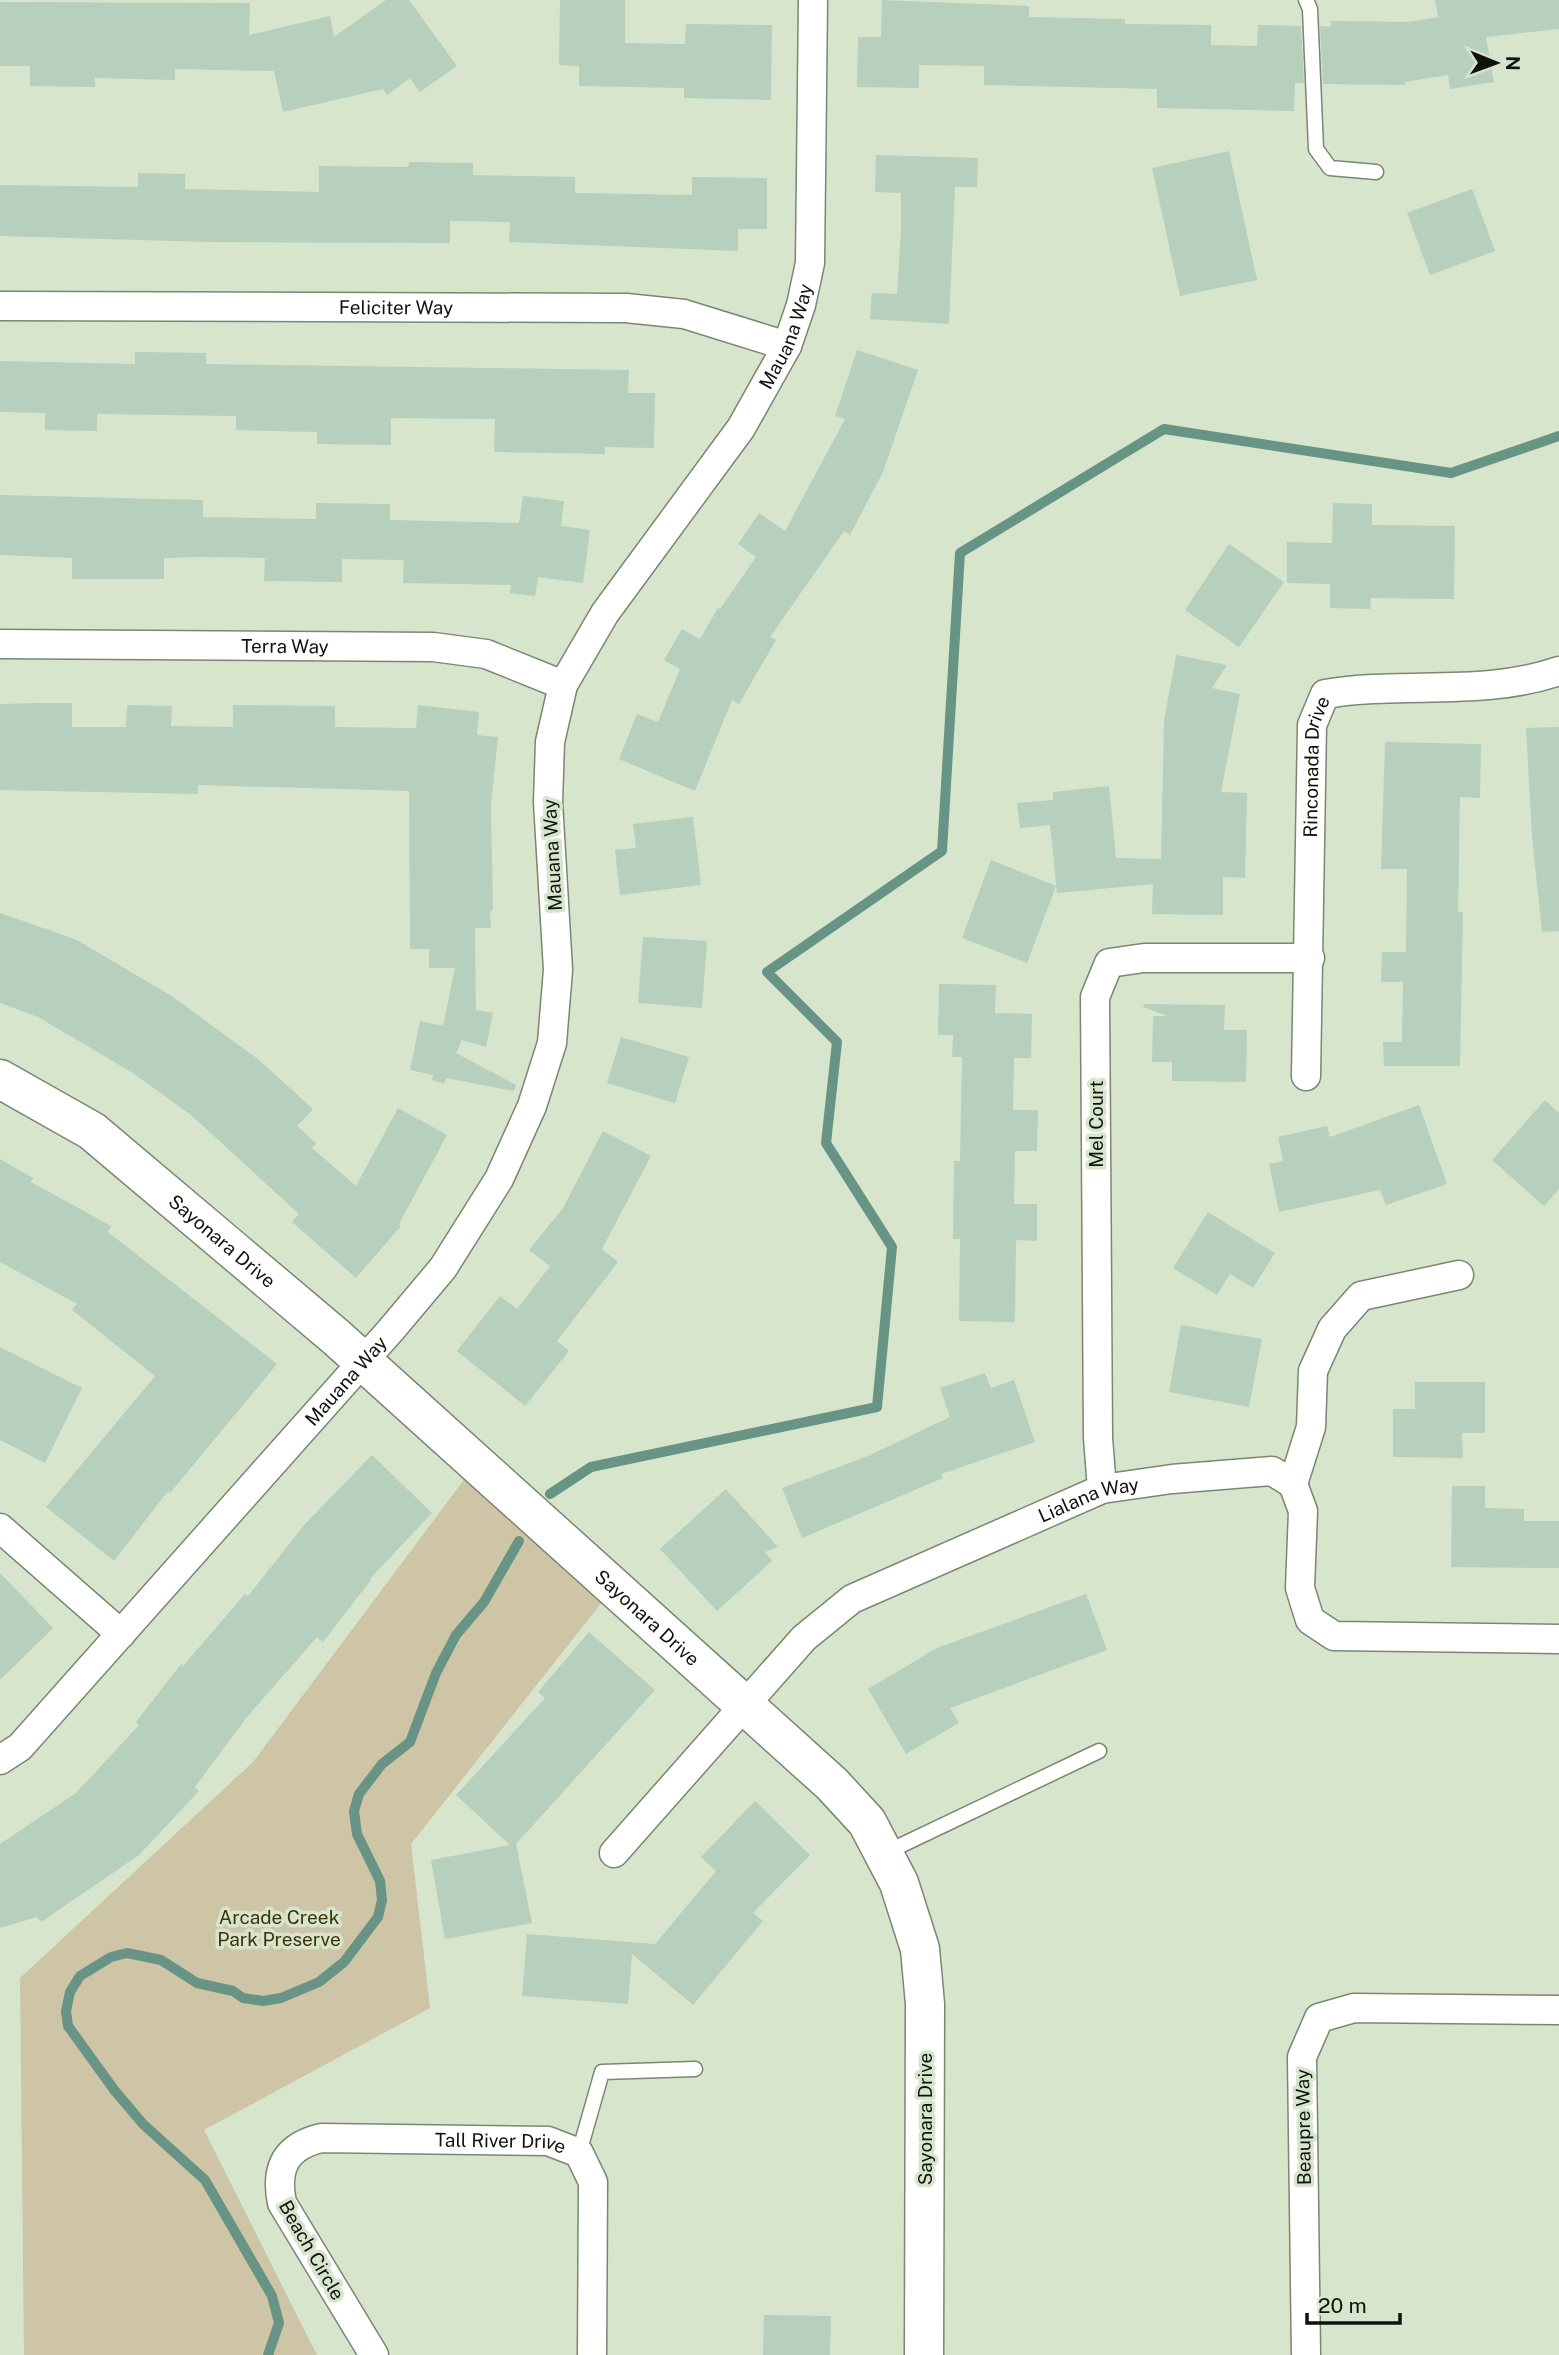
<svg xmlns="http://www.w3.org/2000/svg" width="1559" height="2355" font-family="'Public Sans',sans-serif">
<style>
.green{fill:#cec4a6}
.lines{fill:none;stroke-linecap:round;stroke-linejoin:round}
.stream{stroke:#689485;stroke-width:10}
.building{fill:#b7cfbd}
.lane-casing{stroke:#7a8772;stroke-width:17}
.street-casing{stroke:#7a8772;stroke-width:31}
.secondary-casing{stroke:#7a8772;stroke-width:41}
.lane{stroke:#fff;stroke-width:14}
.street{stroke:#fff;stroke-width:28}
.secondary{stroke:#fff;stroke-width:38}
.labels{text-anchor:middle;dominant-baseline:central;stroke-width:7;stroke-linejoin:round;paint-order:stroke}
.street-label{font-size:19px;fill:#0e130b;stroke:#d7e5cd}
.park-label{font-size:19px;fill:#3d3108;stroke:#d7e5cd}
</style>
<rect width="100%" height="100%" fill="#d7e5cd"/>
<path class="green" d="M 475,1465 L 614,1587 L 411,1844 L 430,2008 L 204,2130 L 317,2355 L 24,2355 L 20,1978 L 253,1762 Z"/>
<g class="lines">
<g class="stream">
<path d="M 550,1494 L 591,1467 L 877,1407 L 892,1247 L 826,1143 L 837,1042 L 767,972 L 942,851 L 960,553 L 1164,429 L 1451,473 L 1559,436"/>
<path d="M 268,2355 L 279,2323 L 272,2296 L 205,2180 L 143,2124 L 115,2091 L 68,2026 L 66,2011 L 70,1992 L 80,1976 L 111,1957 L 127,1953 L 161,1960 L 197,1983 L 233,1991 L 243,1998 L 263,2001 L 281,1998 L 319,1982 L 344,1962 L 378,1917 L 382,1900 L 380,1881 L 357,1834 L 354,1811 L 359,1794 L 382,1764 L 410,1742 L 436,1673 L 456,1635 L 484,1602 L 519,1541"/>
</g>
</g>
<g class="building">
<path d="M 386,0 L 409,0 L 457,66 L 420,92 L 410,78 L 387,95 L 383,89 L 283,112 L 274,71 L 175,69 L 175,80 L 95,78 L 95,87 L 30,86 L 30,66 L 0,66 L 0,2 L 250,3 L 249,35 L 330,16 L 334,37 Z"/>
<path d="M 560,0 L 625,0 L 625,43 L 685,44 L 686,24 L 772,25 L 771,100 L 684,98 L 684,88 L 579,86 L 579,66 L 559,65 Z"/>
<path d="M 882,0 L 1029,6 L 1029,17 L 1125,19 L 1125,24 L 1211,25 L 1211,45 L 1257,46 L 1258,25 L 1301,26 L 1304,83 L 1295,83 L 1294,111 L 1157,108 L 1157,89 L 984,85 L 984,66 L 919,65 L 919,88 L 857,87 L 858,37 L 881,37 Z"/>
<path d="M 1435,0 L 1559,0 L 1559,29 L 1486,37 L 1494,82 L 1450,89 L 1448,75 L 1405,82 L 1405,85 L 1323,84 L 1320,26 L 1331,27 L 1331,21 L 1409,22 L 1438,17 Z"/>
<path d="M 1229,151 L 1257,280 L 1180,296 L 1152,168 Z"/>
<path d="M 876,155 L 978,158 L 977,187 L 955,187 L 949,324 L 870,319 L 872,293 L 897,294 L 901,230 L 901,193 L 875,192 Z"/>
<path d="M 409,162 L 473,163 L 473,175 L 575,177 L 575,193 L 692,195 L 692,177 L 767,178 L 767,229 L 738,229 L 738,251 L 509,242 L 510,222 L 450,221 L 450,243 L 209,242 L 0,236 L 0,185 L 138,187 L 138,173 L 185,174 L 185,189 L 319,192 L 319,166 L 408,167 Z"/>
<path d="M 1472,189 L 1495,251 L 1430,275 L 1407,213 Z"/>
<path d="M 857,350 L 918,370 L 883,472 L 850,535 L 844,531 L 770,637 L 776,640 L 739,704 L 732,700 L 695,791 L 619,759 L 637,714 L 658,722 L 680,669 L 664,660 L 682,629 L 700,639 L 718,608 L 720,609 L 756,557 L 738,544 L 759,513 L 785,531 L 845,419 L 835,416 Z"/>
<path d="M 135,352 L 206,353 L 206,364 L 629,370 L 628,393 L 655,393 L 654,448 L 605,447 L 605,454 L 494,452 L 495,419 L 391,418 L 391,445 L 317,444 L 317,432 L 236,430 L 236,416 L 97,414 L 97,431 L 45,430 L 45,413 L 0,412 L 0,361 L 135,364 Z"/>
<path d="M 0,495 L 203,500 L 203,517 L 316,519 L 316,503 L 390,504 L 390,520 L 519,523 L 523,496 L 564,501 L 561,526 L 590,530 L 583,583 L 538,577 L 535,596 L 510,593 L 511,585 L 403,583 L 404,560 L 342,559 L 342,582 L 264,581 L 265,558 L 202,557 L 164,558 L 164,579 L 72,579 L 72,558 L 0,555 Z"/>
<path d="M 1333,503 L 1372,504 L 1372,525 L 1455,526 L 1454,599 L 1371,598 L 1370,609 L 1330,608 L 1330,584 L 1287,583 L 1287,542 L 1332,543 Z"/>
<path d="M 1229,544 L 1284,582 L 1239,647 L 1185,610 Z"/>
<path d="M 1176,655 L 1227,665 L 1212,688 L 1240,694 L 1221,792 L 1247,793 L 1245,878 L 1223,877 L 1223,915 L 1152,914 L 1153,884 L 1057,893 L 1050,825 L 1020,828 L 1017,803 L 1053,800 L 1053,792 L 1109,786 L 1116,858 L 1161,859 L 1164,721 Z"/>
<path d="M 39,703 L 72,703 L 72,727 L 126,727 L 127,705 L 172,706 L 171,726 L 233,727 L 233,705 L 335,706 L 335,727 L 416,728 L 418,705 L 479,712 L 477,735 L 498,737 L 491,805 L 493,910 L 490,911 L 491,928 L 475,928 L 476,1010 L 493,1013 L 486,1047 L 462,1040 L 456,1053 L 516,1085 L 514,1091 L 446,1078 L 444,1084 L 432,1080 L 433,1075 L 410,1070 L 420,1021 L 443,1026 L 455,968 L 429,968 L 429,949 L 410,949 L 409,791 L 198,785 L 198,794 L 0,790 L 0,704 Z"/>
<path d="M 1559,727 L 1559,931 L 1542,932 L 1532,837 L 1526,728 Z"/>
<path d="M 1385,742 L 1481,744 L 1480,798 L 1460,797 L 1458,912 L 1463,912 L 1460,1066 L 1384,1066 L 1383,1042 L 1402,1042 L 1403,982 L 1381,982 L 1382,952 L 1406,952 L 1407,869 L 1381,869 Z"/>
<path d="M 693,817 L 701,885 L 620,895 L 615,850 L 636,848 L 633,824 Z"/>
<path d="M 991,860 L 1056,886 L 1027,963 L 962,938 Z"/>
<path d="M 0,913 L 77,940 L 173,997 L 259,1060 L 313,1109 L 297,1126 L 316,1143 L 312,1148 L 356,1186 L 398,1108 L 447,1135 L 399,1224 L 401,1226 L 356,1278 L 292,1222 L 299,1214 L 191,1115 L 133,1073 L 38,1017 L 0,1003 Z"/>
<path d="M 643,937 L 707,941 L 702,1008 L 638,1003 Z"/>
<path d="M 939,984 L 996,985 L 995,1013 L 1032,1014 L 1031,1058 L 1014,1058 L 1013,1110 L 1038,1110 L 1037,1151 L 1015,1151 L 1014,1204 L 1037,1204 L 1037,1241 L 1016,1240 L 1015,1322 L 959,1321 L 960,1239 L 953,1239 L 954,1161 L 960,1161 L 962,1057 L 952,1057 L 953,1035 L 938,1035 Z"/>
<path d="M 1144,1004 L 1225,1005 L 1224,1030 L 1247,1030 L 1246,1082 L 1172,1081 L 1172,1062 L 1152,1062 L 1153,1016 L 1167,1016 L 1143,1007 Z"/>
<path d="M 621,1037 L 689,1057 L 675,1103 L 607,1083 Z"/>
<path d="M 1545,1100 L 1559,1113 L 1559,1189 L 1544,1206 L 1492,1160 Z"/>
<path d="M 1419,1105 L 1447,1184 L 1386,1205 L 1380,1190 L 1279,1212 L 1269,1164 L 1283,1161 L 1278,1137 L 1327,1126 L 1330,1137 Z"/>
<path d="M 603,1131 L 651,1156 L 602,1249 L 618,1262 L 557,1341 L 569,1351 L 525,1406 L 457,1351 L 500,1296 L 517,1309 L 550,1266 L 529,1250 L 563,1208 Z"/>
<path d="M 0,1159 L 33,1178 L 31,1182 L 111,1226 L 108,1232 L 277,1364 L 170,1493 L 168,1491 L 114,1561 L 46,1507 L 155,1376 L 72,1310 L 77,1304 L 0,1262 Z"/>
<path d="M 1208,1212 L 1275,1253 L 1253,1288 L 1230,1274 L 1217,1295 L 1173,1268 Z"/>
<path d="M 1181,1325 L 1262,1339 L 1249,1407 L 1169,1392 Z"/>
<path d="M 0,1347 L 82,1388 L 45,1463 L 0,1440 Z"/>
<path d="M 985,1373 L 991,1388 L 1014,1380 L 1035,1442 L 941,1474 L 943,1478 L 802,1538 L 782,1488 L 868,1456 L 950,1417 L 940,1388 Z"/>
<path d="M 1415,1382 L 1485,1382 L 1485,1433 L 1462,1433 L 1463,1458 L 1393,1457 L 1393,1409 L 1415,1409 Z"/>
<path d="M 372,1455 L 432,1513 L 370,1579 L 371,1580 L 323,1642 L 317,1637 L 247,1717 L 195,1787 L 199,1791 L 139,1855 L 41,1922 L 37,1917 L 0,1928 L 0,1844 L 76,1793 L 139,1725 L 136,1722 L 181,1664 L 183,1666 L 245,1594 L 248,1596 L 305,1524 Z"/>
<path d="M 1452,1486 L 1485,1486 L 1485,1508 L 1524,1509 L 1524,1521 L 1559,1521 L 1559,1568 L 1451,1567 Z"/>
<path d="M 726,1489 L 778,1547 L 765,1552 L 772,1561 L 717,1611 L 660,1549 Z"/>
<path d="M 0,1573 L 53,1628 L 0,1680 Z"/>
<path d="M 1086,1594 L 1107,1650 L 950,1708 L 959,1723 L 906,1754 L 868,1689 L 937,1648 Z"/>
<path d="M 589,1632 L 655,1690 L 516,1844 L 532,1923 L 445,1939 L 431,1860 L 510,1845 L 456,1795 L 545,1698 L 538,1692 Z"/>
<path d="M 755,1801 L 810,1855 L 753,1913 L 763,1921 L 693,2005 L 632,1954 L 628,2004 L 522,1996 L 527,1934 L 655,1944 L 716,1871 L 701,1857 Z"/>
<path d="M 764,2315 L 831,2316 L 830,2355 L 763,2355 Z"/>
</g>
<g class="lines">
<g class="lane-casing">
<g id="lane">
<path d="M 1306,0 L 1310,9 L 1316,149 L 1330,168 L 1376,172"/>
<path d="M 885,1853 L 1099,1751"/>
<path d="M 579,2153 L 602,2072 L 695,2069"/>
</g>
</g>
<g class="street-casing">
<g id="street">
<path id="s1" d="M 0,306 L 626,308 L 684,314 L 787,346"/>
<path id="s2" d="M 0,644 L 433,647 L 486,654 L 563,685"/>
<path id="s3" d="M 1306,1076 L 1312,725 L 1325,694 C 1403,681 1484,697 1559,671"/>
<path d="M 1293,1484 L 1311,1427 L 1313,1371 L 1332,1329 L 1361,1296 L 1459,1275"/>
<path d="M 1102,1489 L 1098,1438 L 1095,997 L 1109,963 L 1144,958 L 1310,958"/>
<path d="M 0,1528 L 121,1634"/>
<path id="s4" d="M 0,1760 L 20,1747 L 390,1331 L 443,1268 L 499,1179 L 532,1106 L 552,1043 L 558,970 L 548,802 L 550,742 L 563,685 L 605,613 L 741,428 L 787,346 L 801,305 L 810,263 L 813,0"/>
<path id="s5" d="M 614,1853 L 804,1638 L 852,1599 L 1102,1489 L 1172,1479 L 1272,1471 L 1293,1484 L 1303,1511 L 1300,1588 L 1310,1620 L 1334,1636 L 1559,1639"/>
<path id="s6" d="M 374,2355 L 282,2203 C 275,2168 285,2147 321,2138 L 548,2141 L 579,2153 L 593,2182 L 592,2355"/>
<path d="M 1306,2355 L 1302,2057 L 1319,2018 L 1354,2008 L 1559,2010"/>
</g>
</g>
<g class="secondary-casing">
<g id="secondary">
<path id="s7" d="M 0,1079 L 92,1131 L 336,1337 L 832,1784 L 867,1822 L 899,1883 L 920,1949 L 925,2004 L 924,2355"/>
</g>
</g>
<use href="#lane" class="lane"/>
<use href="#street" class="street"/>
<use href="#secondary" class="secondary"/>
</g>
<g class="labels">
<g class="street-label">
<text stroke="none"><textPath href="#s1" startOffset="396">Feliciter Way</textPath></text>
<text stroke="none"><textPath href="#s4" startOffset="1690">Mauana Way</textPath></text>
<text stroke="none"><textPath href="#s2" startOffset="285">Terra Way</textPath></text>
<text stroke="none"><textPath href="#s3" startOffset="310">Rinconada Drive</textPath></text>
<text transform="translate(552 855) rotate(-93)">Mauana Way</text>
<text transform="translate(1096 1124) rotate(-90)">Mel Court</text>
<text stroke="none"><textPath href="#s7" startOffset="276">Sayonara Drive</textPath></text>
<text stroke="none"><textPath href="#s4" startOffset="514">Mauana Way</textPath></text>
<text stroke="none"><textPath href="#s5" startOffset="606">Lialana Way</textPath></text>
<text stroke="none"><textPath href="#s7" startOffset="844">Sayonara Drive</textPath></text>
<text transform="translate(925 2119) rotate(-90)">Sayonara Drive</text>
<text transform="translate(1303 2127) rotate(-91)">Beaupre Way</text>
<text stroke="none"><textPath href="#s6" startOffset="444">Tall River Drive</textPath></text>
<text transform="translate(312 2250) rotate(60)">Beach Circle</text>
</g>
<g class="park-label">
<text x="279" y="1917">Arcade Creek<tspan x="279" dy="22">Park Preserve</tspan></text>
</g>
</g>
<g transform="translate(1496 63) rotate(91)" stroke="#d7e5cd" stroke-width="5" paint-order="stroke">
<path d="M0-5L12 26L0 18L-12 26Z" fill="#0e130b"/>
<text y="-10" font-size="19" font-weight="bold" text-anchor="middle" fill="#0e130b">N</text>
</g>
<path d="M1307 2313v10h93v-10" fill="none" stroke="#0e130b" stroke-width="3.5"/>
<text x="1318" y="2313" font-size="21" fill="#0e130b" stroke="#d7e5cd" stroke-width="5" paint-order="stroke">20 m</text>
</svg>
